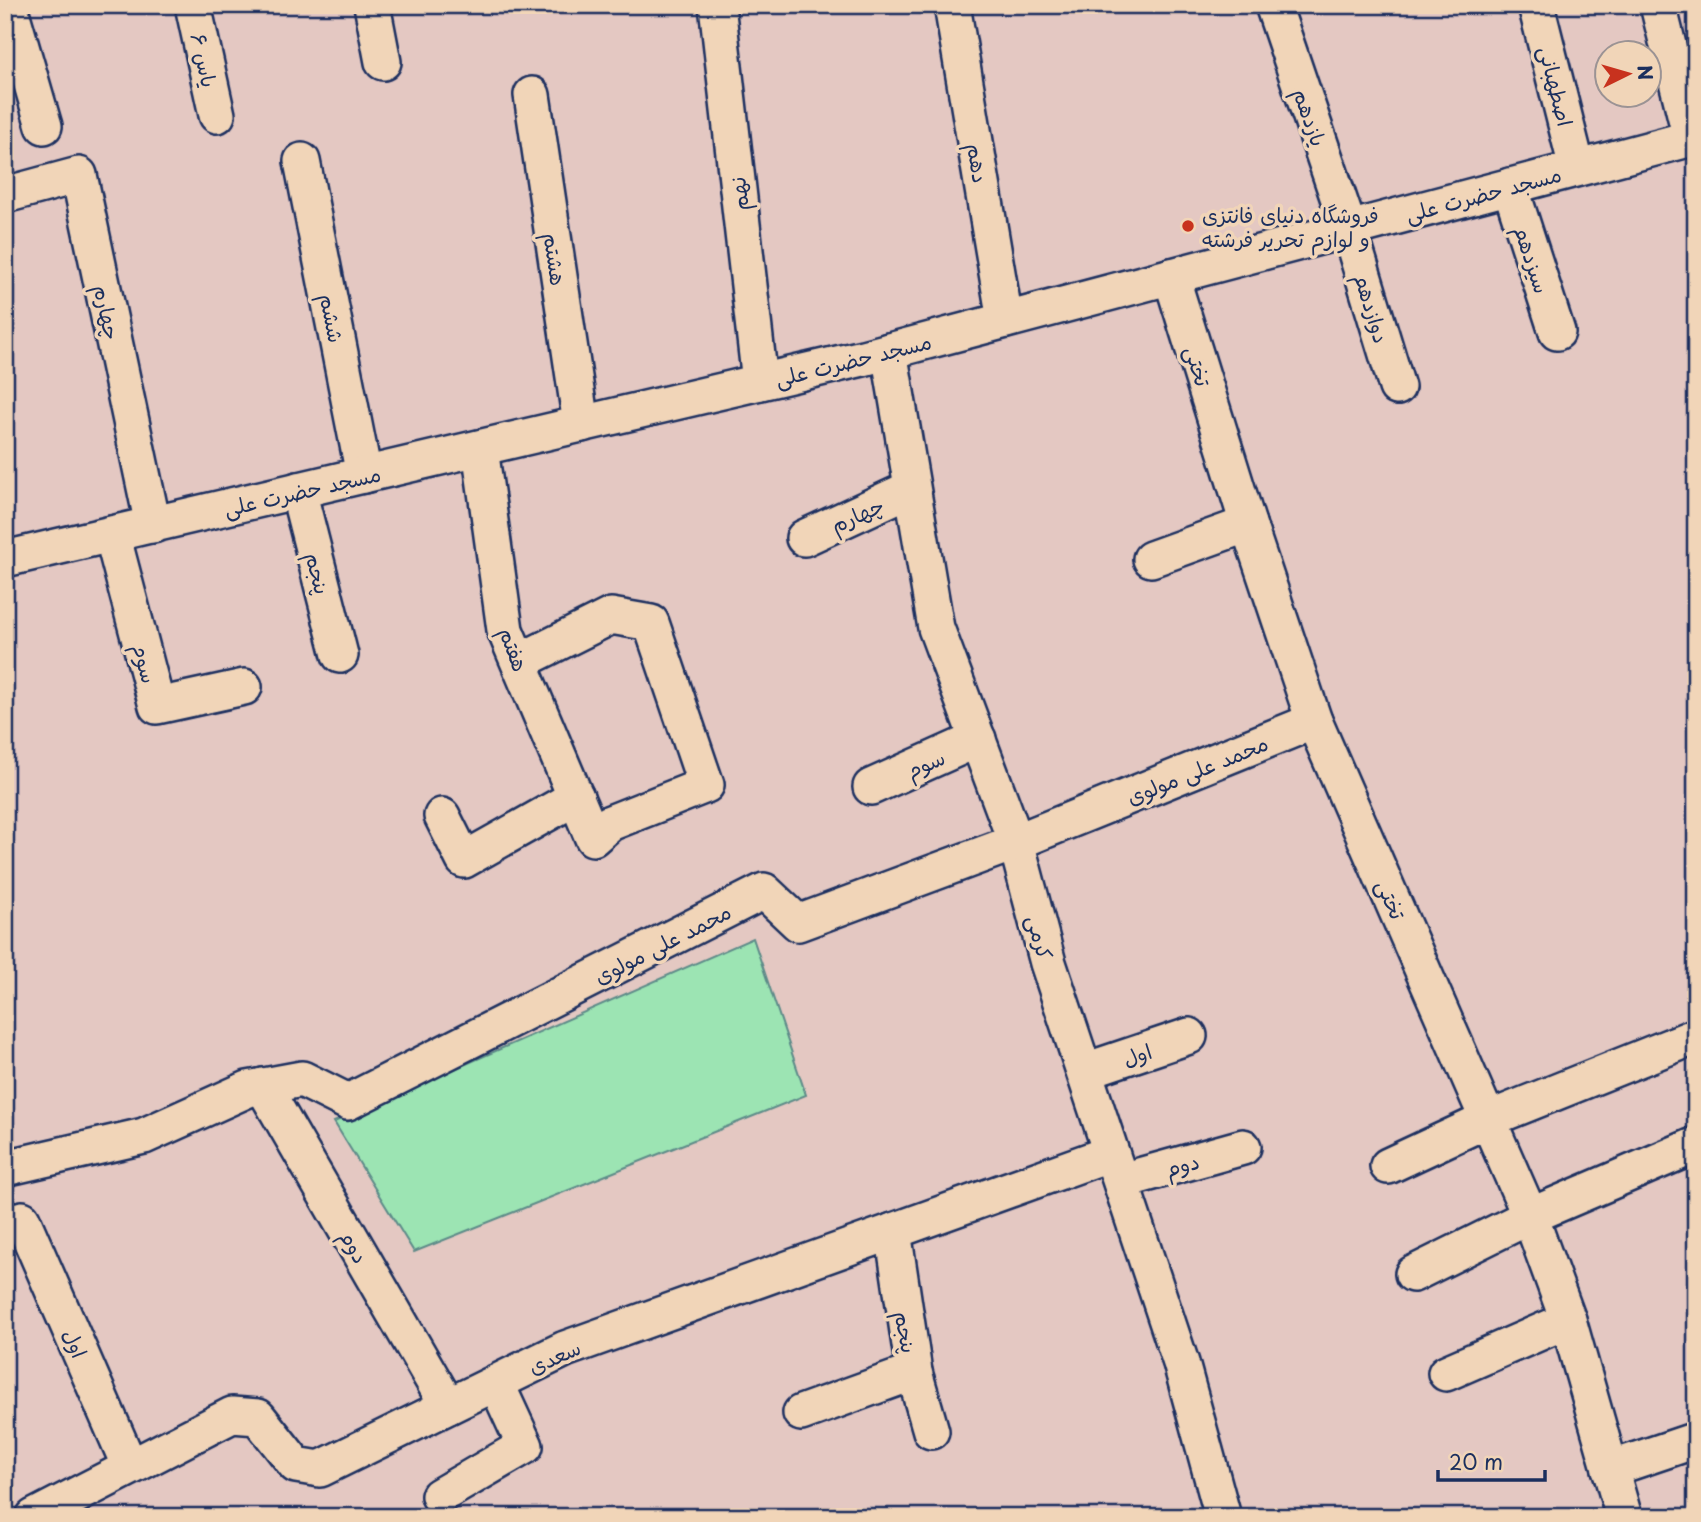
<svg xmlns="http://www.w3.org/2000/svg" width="1701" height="1522" font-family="'Playpen Sans','Playpen Sans Arabic',sans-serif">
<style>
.green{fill:#9ce4b3;stroke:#5c8a88;stroke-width:2}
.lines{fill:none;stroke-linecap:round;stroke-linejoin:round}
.minor-casing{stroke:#1b2f5e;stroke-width:40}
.minor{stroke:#f1d5b8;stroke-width:35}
.poi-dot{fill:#c8321e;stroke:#f1d5b8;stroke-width:2.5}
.labels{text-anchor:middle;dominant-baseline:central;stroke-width:7;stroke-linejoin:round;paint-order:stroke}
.street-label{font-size:21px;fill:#1b2f5e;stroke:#f1d5b8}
.poi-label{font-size:21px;fill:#1b2f5e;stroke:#f1d5b8;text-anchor:start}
</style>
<rect width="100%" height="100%" fill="#e4c8c2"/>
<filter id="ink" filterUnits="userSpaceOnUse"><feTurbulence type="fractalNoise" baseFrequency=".0143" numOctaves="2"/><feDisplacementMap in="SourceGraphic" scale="14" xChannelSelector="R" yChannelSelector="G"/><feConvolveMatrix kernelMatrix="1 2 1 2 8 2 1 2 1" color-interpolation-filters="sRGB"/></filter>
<g filter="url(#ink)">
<path class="green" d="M 753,938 L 806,1095 L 414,1252 L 334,1122 Z"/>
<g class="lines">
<g class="minor-casing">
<g id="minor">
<path d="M 9,5 L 44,126"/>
<path d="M 193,5 L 217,115"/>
<path d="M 372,5 L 383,62"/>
<path d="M 717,5 L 760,382"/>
<path d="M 952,5 L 1005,320"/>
<path d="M 1273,5 L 1349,229 L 1397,387"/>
<path d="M 1536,5 L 1577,168"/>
<path d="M 1658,5 L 1691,138"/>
<path d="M 532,95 L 581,424"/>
<path d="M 302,161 L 364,475"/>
<path d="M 1510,186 L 1557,332"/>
<path d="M 5,195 L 79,175 L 153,525"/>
<path d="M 1171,276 L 1248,524 L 1314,721 L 1530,1216 L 1568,1320 L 1624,1517"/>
<path d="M 889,351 L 936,628 L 1016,842 L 1048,963 L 1181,1363 L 1223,1517"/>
<path d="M 480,448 L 505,630 L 593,838 L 610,823 L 706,785 L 651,623 L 611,616 L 519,662"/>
<path d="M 298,490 L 340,655"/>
<path d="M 112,534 L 157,706 L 244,687"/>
<path d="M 804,538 L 910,489"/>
<path d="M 5,559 L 863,358 L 1696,137"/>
<path d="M 1151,559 L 1248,524"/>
<path d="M 871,787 L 978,739"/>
<path d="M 442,816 L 464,860 L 576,797"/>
<path d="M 1085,1071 L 1189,1036"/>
<path d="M 263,1086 L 448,1406"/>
<path d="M 1388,1166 L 1489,1119 L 1696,1036"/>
<path d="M 5,1168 L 144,1136 L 248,1089 L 302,1079 L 348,1102 L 764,891 L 798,923 L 1016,842 L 1314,721"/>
<path d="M 1121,1181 L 1243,1147"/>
<path d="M 22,1219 L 130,1467"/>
<path d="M 893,1231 L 914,1372 L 931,1431"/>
<path d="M 1413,1274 L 1530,1216 L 1696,1145"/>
<path d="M 1446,1373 L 1568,1320"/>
<path d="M 801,1413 L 914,1372"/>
<path d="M 1610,1469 L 1696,1440"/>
<path d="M 439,1496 L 525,1446 L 496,1383"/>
<path d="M 34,1517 L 232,1415 L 258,1417 L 296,1465 L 320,1469 L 565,1349 L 1111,1153"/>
</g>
</g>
<use href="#minor" class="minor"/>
</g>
</g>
<circle class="poi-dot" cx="1188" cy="226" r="7"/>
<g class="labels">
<g class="street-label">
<text transform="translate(205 60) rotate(78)">یاس ۶</text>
<text transform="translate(1557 86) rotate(76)">اصطهبانی</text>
<text transform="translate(1311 117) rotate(71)">یازدهم</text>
<text transform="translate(979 163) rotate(81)">دهم</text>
<text transform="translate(1483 193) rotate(-15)">مسجد حضرت علی</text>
<text transform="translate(738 194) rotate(-96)">نهم</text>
<text transform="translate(556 259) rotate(82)">هشتم</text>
<text transform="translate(1533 259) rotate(72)">سیزدهم</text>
<text transform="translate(1373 308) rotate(73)">دوازدهم</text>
<text transform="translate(108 312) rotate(78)">چهارم</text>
<text transform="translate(333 318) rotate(79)">ششم</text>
<text transform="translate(853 359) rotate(-14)">مسجد حضرت علی</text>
<text transform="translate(1199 366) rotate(73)">تختی</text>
<text transform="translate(302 490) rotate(-13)">مسجد حضرت علی</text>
<text transform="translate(857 514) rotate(-24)">چهارم</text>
<text transform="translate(319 573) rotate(76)">پنجم</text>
<text transform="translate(515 649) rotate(70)">هفتم</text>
<text transform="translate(146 663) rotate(75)">سوم</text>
<text transform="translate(925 763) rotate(-24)">سوم</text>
<text transform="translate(1197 769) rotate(-22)">محمد علی مولوی</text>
<text transform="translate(1392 899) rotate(66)">تختی</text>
<text transform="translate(1041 937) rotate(75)">کرمی</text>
<text transform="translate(662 943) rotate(-27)">محمد علی مولوی</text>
<text transform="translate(1137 1054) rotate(-19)">اول</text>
<text transform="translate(1182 1164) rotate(-16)">دوم</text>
<text transform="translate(355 1246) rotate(60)">دوم</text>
<text transform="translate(907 1332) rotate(80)">پنجم</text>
<text transform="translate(76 1343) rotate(67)">اول</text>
<text transform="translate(554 1356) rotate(-24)">سعدی</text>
</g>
<g class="poi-label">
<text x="1202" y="214">فروشگاه دنیای فانتزی<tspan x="1202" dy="24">و لوازم تحریر فرشته</tspan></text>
</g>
</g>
<rect width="1701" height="1522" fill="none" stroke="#f1d5b8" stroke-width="28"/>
<rect x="14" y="14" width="1673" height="1494" fill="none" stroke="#1b2f5e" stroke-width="2.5" filter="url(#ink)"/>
<g transform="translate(1628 74) rotate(85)"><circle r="33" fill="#f1d5b8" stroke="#9b9394" stroke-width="2"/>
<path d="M0-5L12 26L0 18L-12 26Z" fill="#c8321e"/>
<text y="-10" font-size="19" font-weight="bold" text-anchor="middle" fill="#1b2f5e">N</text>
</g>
<path d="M1438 1470v10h107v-10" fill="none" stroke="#1b2f5e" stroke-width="3.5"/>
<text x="1449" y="1470" font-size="21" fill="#1b2f5e" stroke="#f1d5b8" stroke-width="5" paint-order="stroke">20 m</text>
</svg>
